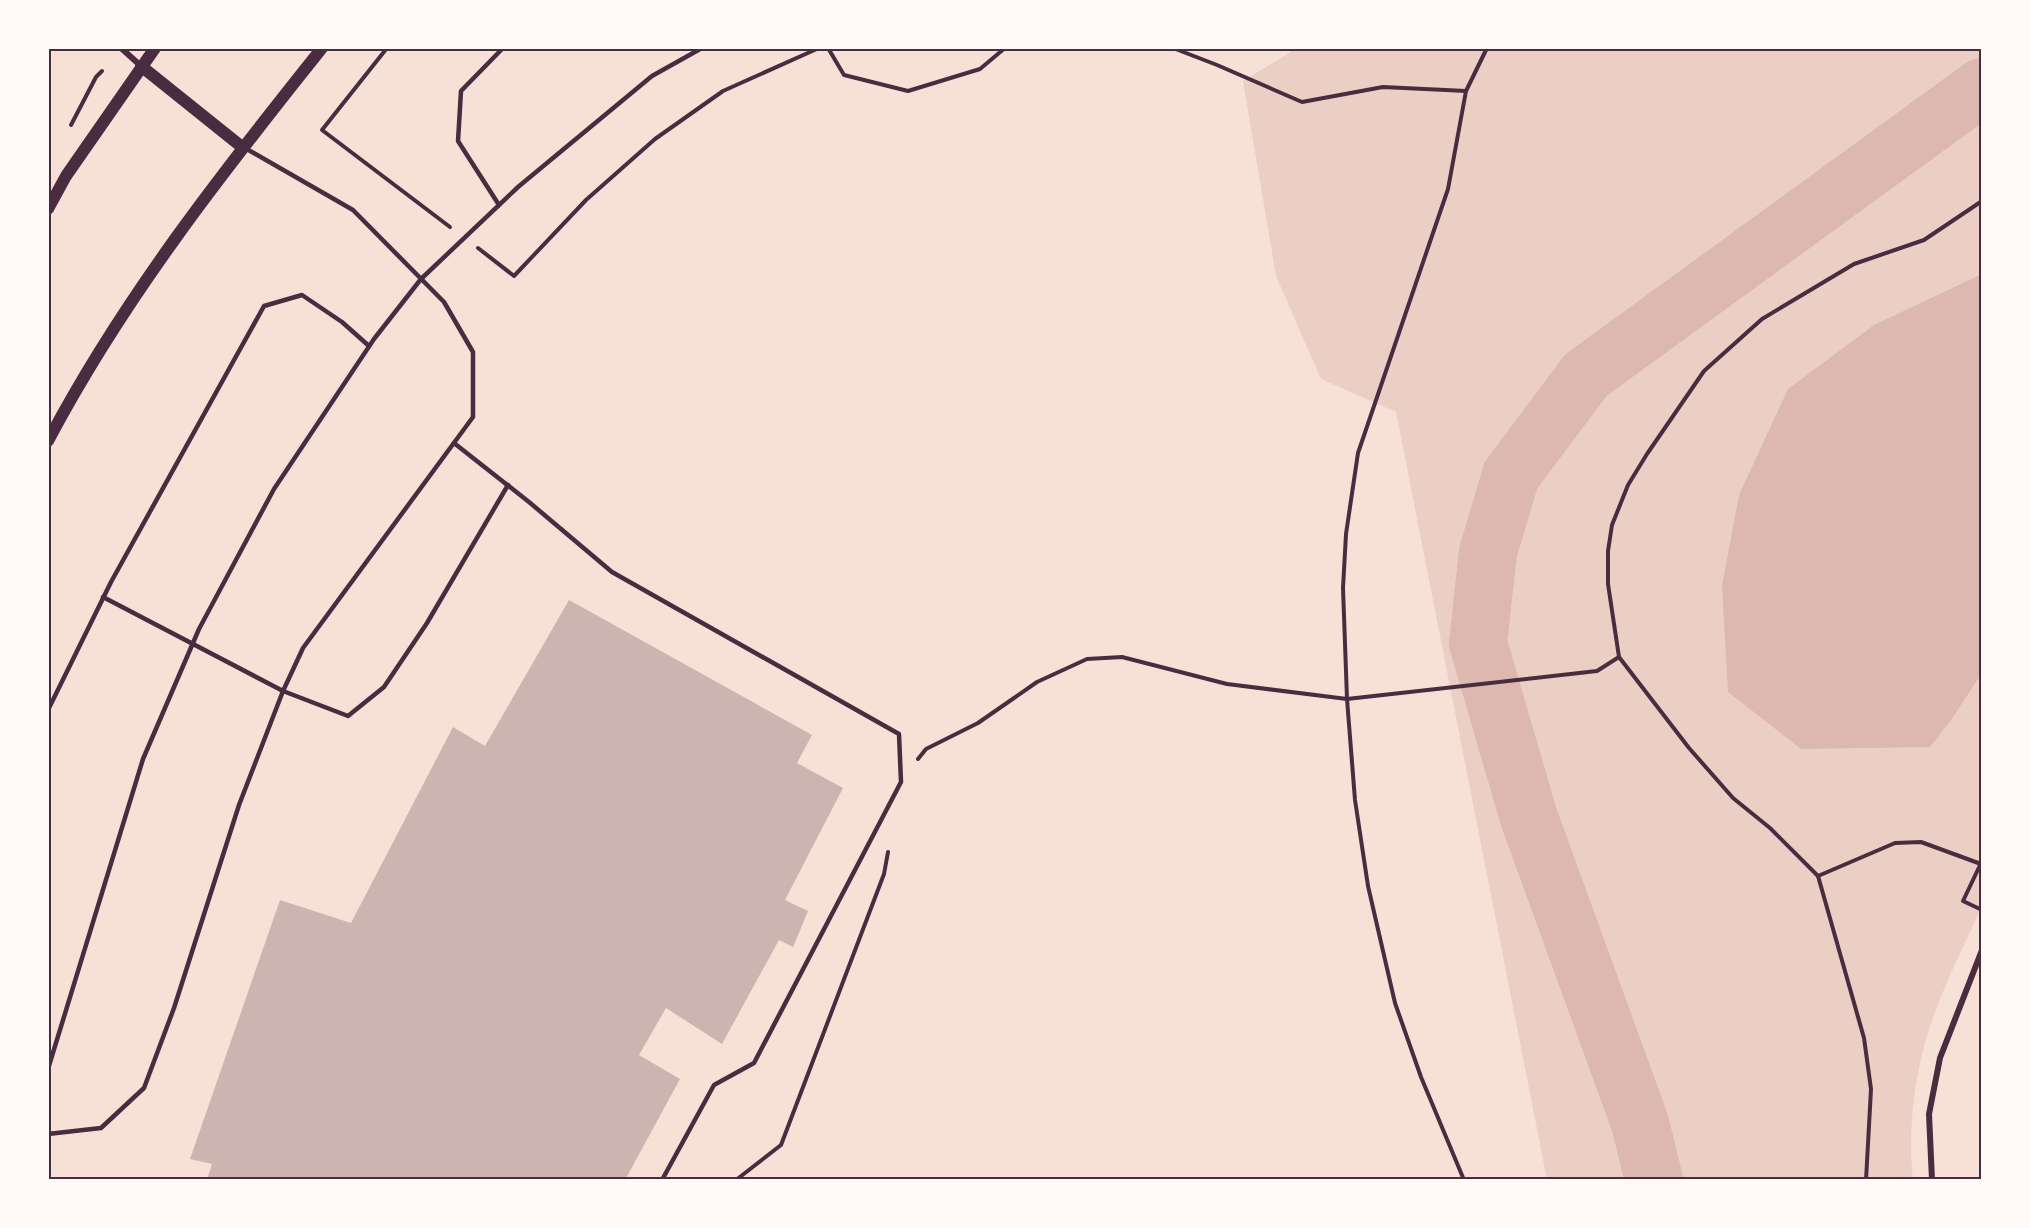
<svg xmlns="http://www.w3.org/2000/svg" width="2030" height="1228" font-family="Karla,sans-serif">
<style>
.green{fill:#ebcfc5}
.water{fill:#dcb8b0}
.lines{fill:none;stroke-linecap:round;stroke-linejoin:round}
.river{stroke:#dcb8b0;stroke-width:58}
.building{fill:#ccb4b1}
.path{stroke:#4a2c40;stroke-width:4}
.service{stroke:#4a2c40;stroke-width:4.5}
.minor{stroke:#4a2c40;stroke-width:6}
.secondary{stroke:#4a2c40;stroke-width:12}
.neatline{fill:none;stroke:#4a2c40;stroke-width:2}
</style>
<rect width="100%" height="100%" fill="#f7e1d7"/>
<path class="green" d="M 1297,48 L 1982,48 L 1982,906 C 1967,939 1950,973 1937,1007 C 1916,1061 1907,1122 1913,1180 L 1547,1180 L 1396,412 L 1321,379 L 1276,276 L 1243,81 Z"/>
<path class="water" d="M 1982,274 L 1982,673 L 1951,720 L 1930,747 L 1801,749 L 1728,692 L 1722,586 L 1739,495 L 1788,389 L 1874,325 Z"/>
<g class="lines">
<path class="river" d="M 1654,1180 L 1640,1123 L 1529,818 L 1478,643 L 1488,552 L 1511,475 L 1586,375 L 1982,87"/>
</g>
<path class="building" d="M 569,600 L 812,735 L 797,763 L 843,788 L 785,900 L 808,911 L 793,947 L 779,940 L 722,1044 L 666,1008 L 639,1055 L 680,1079 L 625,1180 L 207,1180 L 212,1164 L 190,1159 L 280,900 L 351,923 L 453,727 L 485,746 Z"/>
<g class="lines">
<g class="path">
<path d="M 387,48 L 322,130 L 450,227"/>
<path d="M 828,48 L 844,75 L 908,91 L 980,69 L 1005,48"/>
<path d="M 1173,48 L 1217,65 L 1302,102 L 1383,87 L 1466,91"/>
<path d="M 71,125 L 96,77 L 102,71"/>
<path d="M 478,248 L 514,276 L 586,200 L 655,139 L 723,91 L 819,48"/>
<path d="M 918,759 L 926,749 L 978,723 L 1037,682 L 1087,659 L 1122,657 L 1227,684 L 1347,699 L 1597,671 L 1619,657"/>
<path d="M 1982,861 L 1963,901 L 1982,910"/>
<path d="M 1818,876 L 1895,843 L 1921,842 L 1981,864"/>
<path d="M 736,1180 L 781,1145 L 884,874 L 888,852"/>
<path d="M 1464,1180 L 1421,1077 L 1395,1003 L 1368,886 L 1355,800 L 1347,699 L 1343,588 L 1346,534 L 1358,453 L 1448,189 L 1466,91 L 1487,48"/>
<path d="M 1866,1180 L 1871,1089 L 1864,1038 L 1818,876 L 1770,828 L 1733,798 L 1689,748 L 1619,657 L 1608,584 L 1608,551 L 1612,525 L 1628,485 L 1647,454 L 1704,371 L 1762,319 L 1854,264 L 1924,240 L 1982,201"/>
</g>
<g class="service">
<path d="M 499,205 L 458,141 L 461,91 L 503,48"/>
<path d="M 454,443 L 529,502 L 612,572 L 899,734 L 901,782 L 754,1063 L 714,1085 L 662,1180"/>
<path d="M 103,597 L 283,691 L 348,716 L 384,687 L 427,623 L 508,485"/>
<path d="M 48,710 L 111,582 L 264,306 L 302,295 L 342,322 L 369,346"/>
<path d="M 48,1069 L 143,759 L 199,629 L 274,489 L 374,339 L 421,279 L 518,187 L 652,76 L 702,48"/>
<path d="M 48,1134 L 101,1128 L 144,1088 L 174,1008 L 239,805 L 283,691 L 303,648 L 473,417 L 473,352 L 444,302 L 353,210 L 245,148"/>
</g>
<g class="minor">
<path d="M 121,48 L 141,66"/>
<path d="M 1932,1180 L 1929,1114 L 1940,1058 L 1982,950"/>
</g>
<g class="secondary">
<path d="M 141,66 L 242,147"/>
<path d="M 48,209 L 66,176 L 155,48"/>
<path d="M 48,441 C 123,299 222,173 322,48"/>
</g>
</g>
<rect width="2030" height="1228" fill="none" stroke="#fffaf5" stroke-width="99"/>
<rect x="50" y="50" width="1930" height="1128" class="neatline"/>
</svg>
